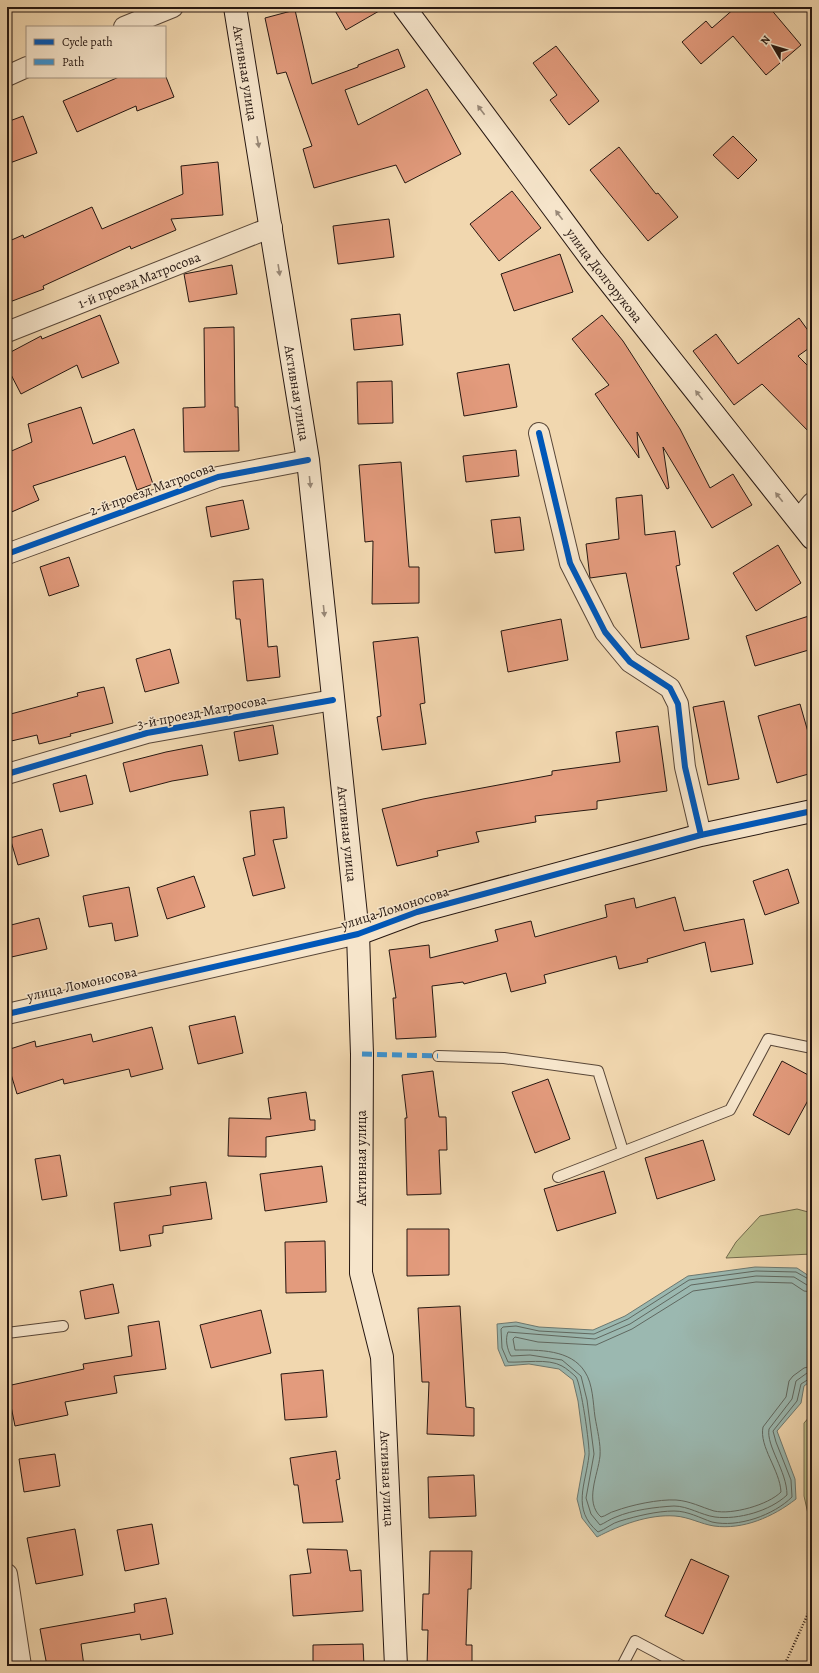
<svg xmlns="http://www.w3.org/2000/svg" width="819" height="1673" font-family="Alegreya,serif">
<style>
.green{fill:#bebd88;stroke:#726a4c}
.water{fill:#9bb8b0;stroke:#6c7870}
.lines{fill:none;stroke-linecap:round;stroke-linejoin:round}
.shore{stroke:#606860;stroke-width:1}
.building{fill:#e39b7d;stroke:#261711}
.lane-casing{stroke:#594738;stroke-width:12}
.street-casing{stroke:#594738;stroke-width:22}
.secondary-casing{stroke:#261711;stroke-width:24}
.path{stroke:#261711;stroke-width:2.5;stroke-dasharray:1 2;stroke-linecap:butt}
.lane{stroke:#f6e5cb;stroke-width:10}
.street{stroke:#f6e5cb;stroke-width:20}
.secondary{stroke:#f6e5cb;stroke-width:22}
.quiet{stroke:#3b93d3;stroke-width:5;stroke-dasharray:10 5;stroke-linecap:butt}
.cycleway-casing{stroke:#f6e5cb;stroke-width:8}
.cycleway{stroke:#0057b8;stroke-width:6}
.oneway{fill:#988877}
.labels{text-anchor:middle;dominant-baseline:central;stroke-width:3;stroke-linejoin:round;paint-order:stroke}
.street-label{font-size:14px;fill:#261711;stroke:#f6e5cb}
</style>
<rect width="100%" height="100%" fill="#f1d7af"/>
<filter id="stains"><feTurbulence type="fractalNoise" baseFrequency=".005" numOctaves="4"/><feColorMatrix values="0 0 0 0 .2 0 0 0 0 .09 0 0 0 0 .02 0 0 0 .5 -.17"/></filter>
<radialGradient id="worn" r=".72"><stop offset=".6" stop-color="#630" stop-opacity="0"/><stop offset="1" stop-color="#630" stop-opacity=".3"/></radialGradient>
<g class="green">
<path d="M 797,1209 L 812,1213 L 812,1254 L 726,1258 L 736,1242 L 760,1216 Z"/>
<path d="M 812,1414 L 812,1515 L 808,1514 L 804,1496 L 804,1423 Z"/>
</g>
<path class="water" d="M 755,1267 L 797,1268 L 812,1278 L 812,1380 L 804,1386 L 801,1403 L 777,1431 L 795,1479 L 796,1499 C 773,1517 743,1530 714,1526 C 701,1524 689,1517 675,1516 C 649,1514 620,1525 597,1537 L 582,1518 L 577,1499 L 585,1454 L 578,1401 L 573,1380 L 559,1369 L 529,1364 L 505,1366 L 498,1349 L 497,1324 L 516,1322 L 539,1327 L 593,1330 L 625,1316 L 688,1276 Z"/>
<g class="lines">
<g class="shore">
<path d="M 812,1281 L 796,1272 L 756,1271 L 689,1280 L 628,1319 L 594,1334 L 539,1331 L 516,1326 L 503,1327 L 501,1329 L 502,1348 L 508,1362 C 523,1363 548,1358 562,1366 C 566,1368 573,1374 576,1377 C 581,1384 590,1446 589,1455 C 586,1484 571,1509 598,1532 C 606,1529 612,1523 620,1521 C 637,1516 657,1511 674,1511 C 688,1511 700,1518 712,1522 C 738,1528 774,1515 792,1497 L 791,1480 L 776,1442 L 773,1431 L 797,1401 L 801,1384 L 812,1377"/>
<path d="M 812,1286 L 807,1285 L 794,1277 L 756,1276 L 691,1285 L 630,1324 L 595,1339 L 508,1332 C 505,1339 507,1349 511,1356 L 530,1355 L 562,1360 L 581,1376 L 587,1400 L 594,1454 L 586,1498 L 591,1514 L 600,1525 C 605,1523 610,1519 616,1517 C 632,1510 656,1507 674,1506 C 688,1506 701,1515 715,1517 C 738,1520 770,1511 787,1495 C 787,1471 766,1446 769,1429 L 792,1399 L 796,1381 L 807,1373 L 812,1372"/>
<path d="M 812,1292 L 804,1291 L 792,1283 L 756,1282 L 693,1291 L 632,1329 L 596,1345 L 538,1342 L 515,1337 L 513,1339 L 515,1350 C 538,1350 571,1349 585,1372 C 593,1384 593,1403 595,1417 C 597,1429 601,1444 600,1456 C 598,1475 584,1502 601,1517 C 606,1516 610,1512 615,1511 C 631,1505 659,1499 676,1500 C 690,1501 701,1507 714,1511 C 732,1515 768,1505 781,1492 C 780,1470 759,1447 763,1427 L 786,1397 L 789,1381 L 793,1376 L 804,1368 L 812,1366"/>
</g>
</g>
<g class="building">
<path d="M 333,7 L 386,7 L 346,30 Z"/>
<path d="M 736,7 L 769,7 L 801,45 L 766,75 L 733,36 L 701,64 L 682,42 L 706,21 L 712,28 Z"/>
<path d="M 295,10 L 312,84 L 358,67 L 358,65 L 398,49 L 405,67 L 345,90 L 358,125 L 427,89 L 461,154 L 405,183 L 396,165 L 314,188 L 303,149 L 312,146 L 286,72 L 277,74 L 265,18 Z"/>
<path d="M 556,46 L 599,101 L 569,125 L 550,100 L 557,95 L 533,63 Z"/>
<path d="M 119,77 L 166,77 L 174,97 L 137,111 L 136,106 L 77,132 L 63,101 Z"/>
<path d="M 23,116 L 37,153 L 7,164 L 7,122 Z"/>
<path d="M 733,136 L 757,160 L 738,179 L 713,155 Z"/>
<path d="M 619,147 L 656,194 L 658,193 L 678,217 L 648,241 L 590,170 Z"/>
<path d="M 218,162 L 223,215 L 171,219 L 176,230 L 131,249 L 130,246 L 43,286 L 44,289 L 7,303 L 7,242 L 23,235 L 24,238 L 92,207 L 102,229 L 183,194 L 181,166 Z"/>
<path d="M 512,191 L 541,228 L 499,261 L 470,224 Z"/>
<path d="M 389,219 L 394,257 L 338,264 L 333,226 Z"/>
<path d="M 560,254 L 573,292 L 514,311 L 501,274 Z"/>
<path d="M 232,265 L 237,294 L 189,302 L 184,274 Z"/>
<path d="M 400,314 L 403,345 L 354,350 L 351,319 Z"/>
<path d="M 100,315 L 119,363 L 82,378 L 77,365 L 21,394 L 7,367 L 7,354 L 41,336 L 42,339 Z"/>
<path d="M 602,315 L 623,341 L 680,429 L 710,488 L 733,474 L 752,505 L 712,528 L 663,447 L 669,488 L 667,489 L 637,432 L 639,458 L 595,394 L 609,385 L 572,339 Z"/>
<path d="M 799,318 L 812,336 L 812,346 L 798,356 L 812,370 L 812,435 L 762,384 L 734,405 L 693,351 L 716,334 L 738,364 Z"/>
<path d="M 234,327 L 235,407 L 238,407 L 239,451 L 184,452 L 183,408 L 205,407 L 204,328 Z"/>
<path d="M 509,364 L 517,407 L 464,416 L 457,373 Z"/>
<path d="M 392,381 L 393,423 L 358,424 L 357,382 Z"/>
<path d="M 81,407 L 93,444 L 134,429 L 153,484 L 137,490 L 125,456 L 33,486 L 39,500 L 7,514 L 7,453 L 32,442 L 28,424 Z"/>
<path d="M 516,450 L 519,476 L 466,482 L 463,456 Z"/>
<path d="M 401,462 L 409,567 L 419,567 L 419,603 L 372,604 L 373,541 L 365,542 L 359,465 Z"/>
<path d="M 642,495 L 645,535 L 675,531 L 680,565 L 676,566 L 689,639 L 641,648 L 626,573 L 590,578 L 586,544 L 619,539 L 616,498 Z"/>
<path d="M 243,500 L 249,529 L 211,537 L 206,507 Z"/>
<path d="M 520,517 L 524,550 L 495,553 L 491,520 Z"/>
<path d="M 778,545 L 801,583 L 756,611 L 733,573 Z"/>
<path d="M 69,557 L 79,586 L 49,596 L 40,567 Z"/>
<path d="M 263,579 L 268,647 L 277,646 L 280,677 L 247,681 L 240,619 L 236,619 L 233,581 Z"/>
<path d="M 812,615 L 812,649 L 755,666 L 746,636 Z"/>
<path d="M 561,619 L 568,660 L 508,672 L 501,631 Z"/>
<path d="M 418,637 L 425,703 L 420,704 L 426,744 L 382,750 L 377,717 L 381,716 L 373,642 Z"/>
<path d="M 170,649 L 179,683 L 145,692 L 136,659 Z"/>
<path d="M 104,687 L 113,723 L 70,734 L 71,736 L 39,744 L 37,735 L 7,742 L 7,715 L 78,696 L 77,693 Z"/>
<path d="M 724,701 L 739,779 L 708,785 L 693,707 Z"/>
<path d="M 800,704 L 812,746 L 812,773 L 777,783 L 758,716 Z"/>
<path d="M 273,725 L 278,754 L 239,761 L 234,732 Z"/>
<path d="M 658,726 L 667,791 L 597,801 L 597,809 L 535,816 L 536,822 L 476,832 L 479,842 L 437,851 L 438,856 L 397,866 L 382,809 L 423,799 L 552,775 L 552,771 L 620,762 L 616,732 Z"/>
<path d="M 202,745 L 208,775 L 172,781 L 130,792 L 123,763 L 166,752 Z"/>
<path d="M 86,775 L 93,804 L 60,812 L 53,784 Z"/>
<path d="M 284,807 L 287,838 L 273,840 L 285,888 L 253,896 L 243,858 L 255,855 L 250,811 Z"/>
<path d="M 42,829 L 49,856 L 18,865 L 10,838 Z"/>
<path d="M 788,869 L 799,903 L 765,915 L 753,881 Z"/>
<path d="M 194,876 L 205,907 L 167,919 L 157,888 Z"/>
<path d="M 129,887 L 138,936 L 115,941 L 112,923 L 89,927 L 83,896 Z"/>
<path d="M 675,897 L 684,931 L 744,919 L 753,964 L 711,972 L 705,942 L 647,959 L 648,962 L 619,969 L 616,956 L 544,975 L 546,983 L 511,992 L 506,973 L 464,984 L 463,982 L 432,986 L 436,1037 L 396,1039 L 393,998 L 396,998 L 389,950 L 429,945 L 430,958 L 498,941 L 495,930 L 531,921 L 535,937 L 607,917 L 605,905 L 634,898 L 636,908 Z"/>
<path d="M 39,918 L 47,949 L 7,958 L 7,926 Z"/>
<path d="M 235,1016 L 243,1053 L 198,1064 L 189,1026 Z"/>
<path d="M 152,1027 L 163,1069 L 131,1077 L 129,1069 L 64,1084 L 63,1079 L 17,1094 L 7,1061 L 7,1050 L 35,1041 L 36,1047 L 91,1034 L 93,1042 Z"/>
<path d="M 782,1061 L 812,1077 L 812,1093 L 789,1135 L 753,1115 Z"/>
<path d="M 433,1071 L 439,1117 L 446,1117 L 447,1150 L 439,1150 L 441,1194 L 407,1195 L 405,1118 L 407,1118 L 402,1075 Z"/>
<path d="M 548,1079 L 570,1139 L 535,1153 L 512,1092 Z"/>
<path d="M 306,1092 L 310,1120 L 315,1120 L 315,1130 L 266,1137 L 266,1157 L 228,1156 L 229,1118 L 271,1119 L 268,1098 Z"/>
<path d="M 703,1140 L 715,1180 L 657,1199 L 645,1158 Z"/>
<path d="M 60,1155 L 67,1196 L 42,1200 L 35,1159 Z"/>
<path d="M 322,1166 L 327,1202 L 265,1211 L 260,1174 Z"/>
<path d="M 604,1171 L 616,1213 L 557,1231 L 544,1189 Z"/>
<path d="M 206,1182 L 212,1219 L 163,1226 L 163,1233 L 149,1235 L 151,1246 L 120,1251 L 114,1203 L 171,1195 L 170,1187 Z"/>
<path d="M 407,1229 L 449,1229 L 449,1275 L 407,1276 Z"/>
<path d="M 325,1241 L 326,1292 L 286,1293 L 285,1242 Z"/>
<path d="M 113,1284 L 119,1313 L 85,1319 L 80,1291 Z"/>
<path d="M 460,1306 L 466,1407 L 474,1408 L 474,1436 L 427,1434 L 429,1382 L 422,1382 L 418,1308 Z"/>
<path d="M 261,1310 L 271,1353 L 211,1368 L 200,1325 Z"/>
<path d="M 159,1321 L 166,1369 L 114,1376 L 117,1393 L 65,1402 L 68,1415 L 15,1426 L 7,1386 L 84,1369 L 83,1364 L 132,1356 L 128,1326 Z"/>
<path d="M 323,1370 L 327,1417 L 285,1420 L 281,1374 Z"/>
<path d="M 336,1451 L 340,1479 L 336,1480 L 343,1522 L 303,1523 L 298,1485 L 294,1485 L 290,1458 Z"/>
<path d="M 55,1454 L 60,1486 L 24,1492 L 19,1459 Z"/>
<path d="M 474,1475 L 476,1516 L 429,1518 L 428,1477 Z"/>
<path d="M 152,1524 L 159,1564 L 125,1571 L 117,1530 Z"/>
<path d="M 75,1529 L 83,1575 L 36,1584 L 27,1538 Z"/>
<path d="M 307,1549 L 347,1550 L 350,1571 L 361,1570 L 363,1611 L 293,1616 L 290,1575 L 311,1573 Z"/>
<path d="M 430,1551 L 472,1551 L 471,1589 L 468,1589 L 466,1645 L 472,1645 L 472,1666 L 427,1666 L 428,1630 L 422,1630 L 423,1594 L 429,1594 Z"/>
<path d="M 691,1559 L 729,1576 L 703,1634 L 665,1616 Z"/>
<path d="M 166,1598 L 173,1634 L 141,1640 L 140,1634 L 81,1644 L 84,1666 L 47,1666 L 40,1629 L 135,1612 L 134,1604 Z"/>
<path d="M 363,1644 L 364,1666 L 313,1666 L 313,1645 Z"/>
</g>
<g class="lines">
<g class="lane-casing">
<g id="lane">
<path d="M 438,1056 L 504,1058 L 598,1071 L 623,1151"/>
<path d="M 558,1177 L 730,1110 L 768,1039 L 812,1048"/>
<path d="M 7,1333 L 63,1326"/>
<path d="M 622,1666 L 635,1641 L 682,1666"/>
</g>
</g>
<g class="street-casing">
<g id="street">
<path d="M 124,27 L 173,7"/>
<path d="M 7,76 L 27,67"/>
<path id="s1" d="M 7,332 L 272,227"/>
<path d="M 539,433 L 570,563 L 605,632 L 630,662 L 670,688 L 678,704 L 685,767 L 701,835"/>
<path d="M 798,520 L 812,503"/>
<path d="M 7,554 L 218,477 L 308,460"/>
<path d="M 7,774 L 147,733 L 333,700"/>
<path d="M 7,1014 L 358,934"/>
<path d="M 7,1574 L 21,1666"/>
</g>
</g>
<g class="secondary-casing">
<g id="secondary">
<path id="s2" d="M 235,7 L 308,460 L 358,934 L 362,1054 L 361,1273 L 382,1357 L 396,1666"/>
<path id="s3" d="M 404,7 L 592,260 L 812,538"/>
<path d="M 358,934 L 417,912 L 701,835 L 812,811"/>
</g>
</g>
<path class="path" d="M 784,1666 L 812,1605"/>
<use href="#lane" class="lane"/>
<use href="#street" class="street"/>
<use href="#secondary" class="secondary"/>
<path class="quiet" d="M 362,1054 L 438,1056"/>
<g class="cycleway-casing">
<g id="cycleway">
<path d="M 539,433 L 570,563 L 605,632 L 630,662 L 670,688 L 678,704 L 685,767 L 701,835"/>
<path d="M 7,554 L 218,477 L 308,460"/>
<path d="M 7,774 L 147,733 L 333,700"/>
<path d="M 7,1014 L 358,934 L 417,912 L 701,835 L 812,811"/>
</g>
</g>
<use href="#cycleway" class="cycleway"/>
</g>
<defs><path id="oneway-solid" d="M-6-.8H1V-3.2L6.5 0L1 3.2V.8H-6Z"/></defs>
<g class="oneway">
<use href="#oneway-solid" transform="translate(481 110) rotate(-127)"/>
<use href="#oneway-solid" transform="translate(258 142) rotate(80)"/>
<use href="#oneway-solid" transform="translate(559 215) rotate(-127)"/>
<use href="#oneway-solid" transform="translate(279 270) rotate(81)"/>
<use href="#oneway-solid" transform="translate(699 395) rotate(-128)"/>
<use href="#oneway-solid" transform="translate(310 482) rotate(84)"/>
<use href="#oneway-solid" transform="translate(779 497) rotate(-128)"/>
<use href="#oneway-solid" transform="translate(324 611) rotate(84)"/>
</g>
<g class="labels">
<g class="street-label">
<text stroke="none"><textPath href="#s2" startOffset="67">Активная улица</textPath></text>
<text stroke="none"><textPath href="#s3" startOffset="335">улица Долгорукова</textPath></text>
<text stroke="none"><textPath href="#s1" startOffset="142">1-й проезд Матросова</textPath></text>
<text stroke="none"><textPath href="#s2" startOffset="391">Активная улица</textPath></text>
<text transform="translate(152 489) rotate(-20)">2-й проезд Матросова</text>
<text transform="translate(202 712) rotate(-11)">3-й проезд Матросова</text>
<text stroke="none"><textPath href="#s2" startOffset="835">Активная улица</textPath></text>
<text transform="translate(395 908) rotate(-18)">улица Ломоносова</text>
<text transform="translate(82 984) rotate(-13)">улица Ломоносова</text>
<text transform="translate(361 1158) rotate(-90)">Активная улица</text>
<text stroke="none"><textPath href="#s2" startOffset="1483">Активная улица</textPath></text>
</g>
</g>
<rect width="819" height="1673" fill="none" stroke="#f1d7af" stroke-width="24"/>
<rect x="8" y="8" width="803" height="1657" fill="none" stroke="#261711" stroke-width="2"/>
<rect x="12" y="12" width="795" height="1649" fill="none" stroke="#261711"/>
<rect x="26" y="26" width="140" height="52" fill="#f6e5cb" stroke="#a39381"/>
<rect x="34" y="39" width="20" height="6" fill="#0057b8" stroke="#a39381"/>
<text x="62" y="46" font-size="12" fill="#261711">Cycle path</text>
<rect x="34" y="59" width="20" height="6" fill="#3b93d3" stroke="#a39381"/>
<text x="62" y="66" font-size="12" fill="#261711">Path</text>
<g transform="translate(773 46) rotate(308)" stroke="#f6e5cb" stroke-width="3" paint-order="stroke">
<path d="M0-3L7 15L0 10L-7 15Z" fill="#261711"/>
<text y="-6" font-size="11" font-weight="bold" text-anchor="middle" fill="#261711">N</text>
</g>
<rect width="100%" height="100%" filter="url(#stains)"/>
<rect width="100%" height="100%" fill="url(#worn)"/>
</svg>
